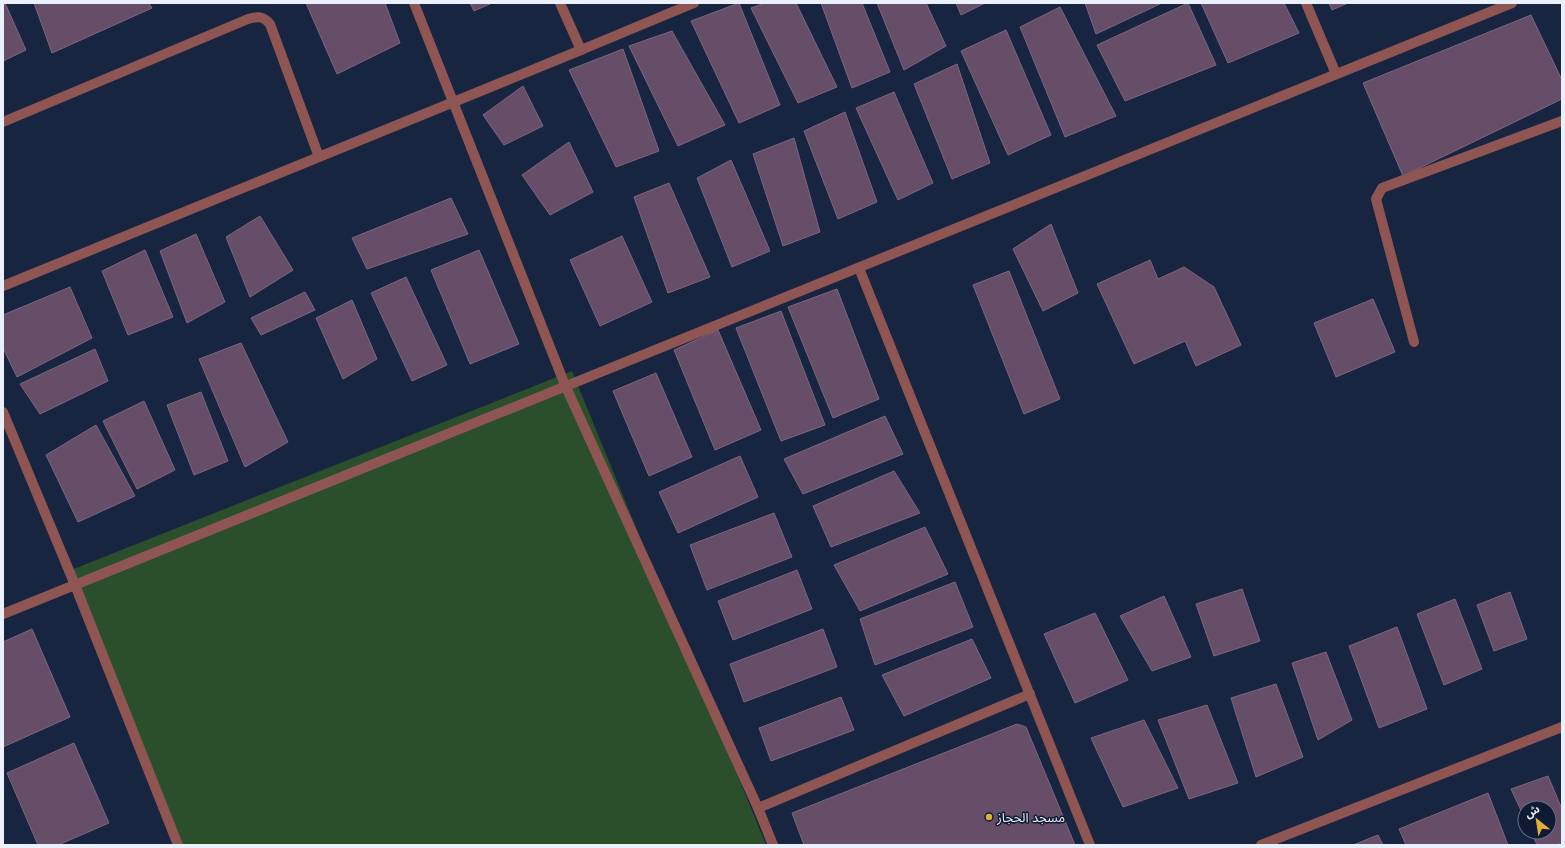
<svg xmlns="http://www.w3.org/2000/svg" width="1565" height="848" font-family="'Open Sans','Noto Sans Arabic',sans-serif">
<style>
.green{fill:#2a4f2a}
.building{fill:#664d68;stroke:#7f6581}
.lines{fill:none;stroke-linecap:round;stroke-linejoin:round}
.street{stroke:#8f5552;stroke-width:10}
.poi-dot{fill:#e3ae34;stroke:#0f1b35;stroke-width:1.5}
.labels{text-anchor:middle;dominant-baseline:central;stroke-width:3;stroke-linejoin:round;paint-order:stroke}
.poi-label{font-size:13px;fill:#ebf1fc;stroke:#0f1b35;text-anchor:start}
</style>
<rect width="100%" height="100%" fill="#182540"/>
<path class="green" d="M 572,371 L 766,845 L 179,845 L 71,570 Z"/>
<g class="building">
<path d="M 3,3 L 5,3 L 26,50 L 3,61 Z"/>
<path d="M 34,3 L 149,3 L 152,8 L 52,53 Z"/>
<path d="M 306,3 L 385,3 L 400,43 L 337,74 Z"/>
<path d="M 470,3 L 492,3 L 474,11 Z"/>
<path d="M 739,3 L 780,105 L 739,123 L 691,21 Z"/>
<path d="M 765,3 L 796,3 L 837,87 L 798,103 L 751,8 Z"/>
<path d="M 821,3 L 862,3 L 890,72 L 852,88 Z"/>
<path d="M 877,3 L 926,3 L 946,46 L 904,70 Z"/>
<path d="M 956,3 L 985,3 L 961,15 Z"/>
<path d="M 1085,3 L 1162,3 L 1096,34 Z"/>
<path d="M 1188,3 L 1216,65 L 1125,101 L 1097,45 Z"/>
<path d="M 1201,3 L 1284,3 L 1299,33 L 1228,63 Z"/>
<path d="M 1329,3 L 1348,3 L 1332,10 Z"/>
<path d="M 1060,7 L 1116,116 L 1065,137 L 1020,27 Z"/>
<path d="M 1531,15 L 1562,80 L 1562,99 L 1403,176 L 1363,83 Z"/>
<path d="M 1006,30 L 1051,135 L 1008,155 L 961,51 Z"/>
<path d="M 672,31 L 725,125 L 678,146 L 629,46 Z"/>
<path d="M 623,49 L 659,151 L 616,167 L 569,70 Z"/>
<path d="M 957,64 L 990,163 L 952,179 L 914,84 Z"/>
<path d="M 523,86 L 543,126 L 504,145 L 483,115 Z"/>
<path d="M 894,92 L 933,183 L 898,200 L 856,108 Z"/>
<path d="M 845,112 L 877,202 L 838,219 L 804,131 Z"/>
<path d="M 794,138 L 820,232 L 783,246 L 753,154 Z"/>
<path d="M 569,142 L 593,192 L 550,215 L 522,175 Z"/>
<path d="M 731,160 L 770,251 L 732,267 L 697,178 Z"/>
<path d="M 669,183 L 710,277 L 668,293 L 634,197 Z"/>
<path d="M 451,198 L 468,234 L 367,269 L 352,238 Z"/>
<path d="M 260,216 L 293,270 L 250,297 L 226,237 Z"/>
<path d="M 1051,224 L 1078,293 L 1043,311 L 1013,249 Z"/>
<path d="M 196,234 L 225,302 L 187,323 L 160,251 Z"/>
<path d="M 622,236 L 652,302 L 600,326 L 570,260 Z"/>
<path d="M 145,250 L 173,317 L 128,335 L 102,271 Z"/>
<path d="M 479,250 L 519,344 L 470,364 L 431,270 Z"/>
<path d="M 1150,260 L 1158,279 L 1184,267 L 1214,287 L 1241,345 L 1196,366 L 1185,341 L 1134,364 L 1097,284 Z"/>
<path d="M 1009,271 L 1060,399 L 1024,414 L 973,285 Z"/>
<path d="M 406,277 L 447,365 L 412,381 L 371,293 Z"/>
<path d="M 70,287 L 92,338 L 17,377 L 3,348 L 3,315 Z"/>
<path d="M 837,289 L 879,399 L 833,418 L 788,307 Z"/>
<path d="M 305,292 L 315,310 L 261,335 L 251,318 Z"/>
<path d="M 1373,299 L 1395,352 L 1336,377 L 1314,323 Z"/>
<path d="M 352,300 L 377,359 L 343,379 L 316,318 Z"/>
<path d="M 781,311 L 825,425 L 781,441 L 736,328 Z"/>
<path d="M 718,330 L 761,430 L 715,450 L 674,350 Z"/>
<path d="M 241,343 L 288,442 L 245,467 L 199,359 Z"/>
<path d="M 95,349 L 108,381 L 40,414 L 20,384 Z"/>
<path d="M 656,373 L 692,457 L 649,476 L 613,391 Z"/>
<path d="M 201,392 L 228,461 L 194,475 L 167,405 Z"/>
<path d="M 144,401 L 175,470 L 137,489 L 103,421 Z"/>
<path d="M 885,416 L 903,454 L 803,494 L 784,459 Z"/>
<path d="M 96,425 L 135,496 L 78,522 L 46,455 Z"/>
<path d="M 740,456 L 758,497 L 678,533 L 659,492 Z"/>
<path d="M 894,471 L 920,513 L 831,547 L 813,506 Z"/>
<path d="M 774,513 L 792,557 L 707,590 L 690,545 Z"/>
<path d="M 925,527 L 948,574 L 860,611 L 834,565 Z"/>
<path d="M 797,570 L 812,609 L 733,640 L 718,601 Z"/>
<path d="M 955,582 L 973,627 L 875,665 L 860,619 Z"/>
<path d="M 1242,589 L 1260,641 L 1214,656 L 1196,604 Z"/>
<path d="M 1510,592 L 1527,639 L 1494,651 L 1477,605 Z"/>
<path d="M 1164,596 L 1191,657 L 1152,671 L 1120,616 Z"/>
<path d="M 1455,599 L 1482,669 L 1444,685 L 1417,614 Z"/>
<path d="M 1095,613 L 1128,680 L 1075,703 L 1044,634 Z"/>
<path d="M 1397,627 L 1427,709 L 1379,728 L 1349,646 Z"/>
<path d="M 32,629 L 70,717 L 3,747 L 3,642 Z"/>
<path d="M 823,629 L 837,667 L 744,702 L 730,664 Z"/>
<path d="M 972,639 L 991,678 L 904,716 L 882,675 Z"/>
<path d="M 1326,652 L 1352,720 L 1318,740 L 1292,663 Z"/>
<path d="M 1276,684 L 1303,757 L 1256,777 L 1231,698 Z"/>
<path d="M 841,697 L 854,730 L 771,761 L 759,728 Z"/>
<path d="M 1207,705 L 1238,783 L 1189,799 L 1158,720 Z"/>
<path d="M 1144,720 L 1178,788 L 1123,807 L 1091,738 Z"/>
<path d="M 1017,724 L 1026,727 L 1075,845 L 804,845 L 792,813 Z"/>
<path d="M 74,743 L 109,823 L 58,845 L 38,845 L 7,773 Z"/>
<path d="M 1548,776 L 1562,809 L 1562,842 L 1557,845 L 1537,845 L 1531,832 L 1549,832 L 1549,808 L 1525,808 L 1525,819 L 1511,789 Z"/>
<path d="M 1488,793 L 1508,845 L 1406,845 L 1399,829 Z"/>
<path d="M 1378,835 L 1383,845 L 1353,845 Z"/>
</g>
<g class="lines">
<g class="street">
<path d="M 414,3 L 565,385 L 758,808 L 773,845"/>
<path d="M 560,3 L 581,50 L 694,3"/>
<path d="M 1306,3 L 1336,74"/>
<path d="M 3,122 L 248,19 C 258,16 263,16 270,24 L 319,157"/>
<path d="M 859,268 L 1090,845"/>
<path d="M 3,286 L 581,50"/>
<path d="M 1414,342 L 1376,199 L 1382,188 L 1562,121"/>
<path d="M 3,412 L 75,585 L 178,845"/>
<path d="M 3,614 L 1512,3"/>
<path d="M 758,808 L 1030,694"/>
<path d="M 1261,845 L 1562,727"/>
</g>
</g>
<circle class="poi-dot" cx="989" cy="817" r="4"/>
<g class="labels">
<g class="poi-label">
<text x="997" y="817">مسجد الحجاز</text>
</g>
</g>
<rect width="1565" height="848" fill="none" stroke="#ebf1fc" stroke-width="8"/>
<g transform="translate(1537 820) rotate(330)"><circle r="19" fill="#0f1b35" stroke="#677185"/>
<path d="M0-3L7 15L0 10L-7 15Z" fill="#e3ae34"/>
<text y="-6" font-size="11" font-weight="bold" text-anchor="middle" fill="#ebf1fc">ش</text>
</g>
</svg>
